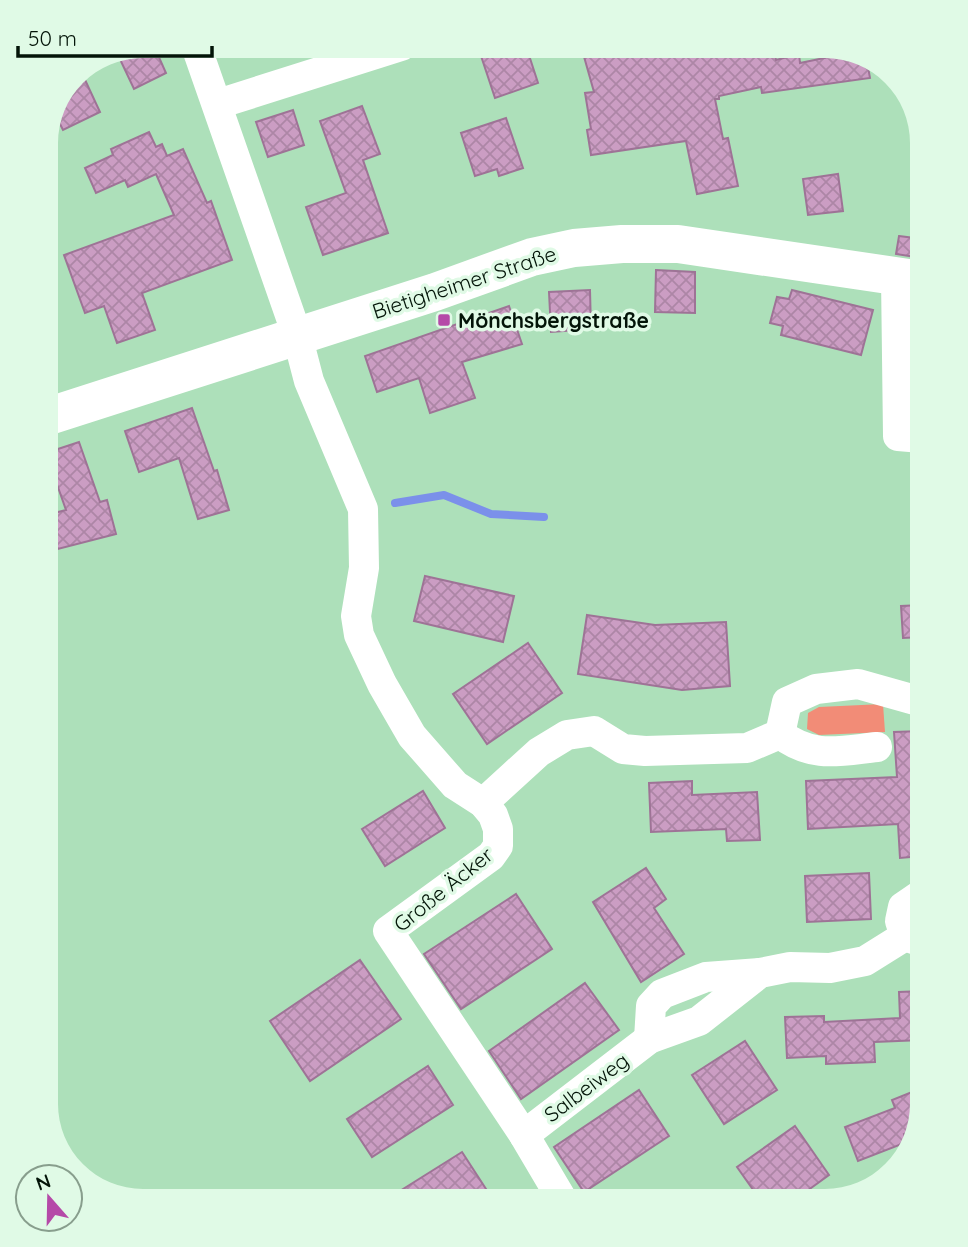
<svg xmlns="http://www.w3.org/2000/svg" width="968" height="1247" font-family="Quicksand,sans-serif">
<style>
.green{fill:#f28c77}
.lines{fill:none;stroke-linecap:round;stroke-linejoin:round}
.stream{stroke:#7b90ea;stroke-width:8}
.building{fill:url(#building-cross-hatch);stroke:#9e7396;stroke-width:2}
.street{stroke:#fff;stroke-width:30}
.secondary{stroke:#fff;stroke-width:38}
.poi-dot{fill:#b549a8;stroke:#e0fae6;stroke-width:2.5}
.labels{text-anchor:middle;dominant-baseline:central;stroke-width:7;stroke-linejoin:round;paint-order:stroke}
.street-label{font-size:21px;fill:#031408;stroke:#e0fae6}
.poi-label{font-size:21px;font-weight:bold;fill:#031408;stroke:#e0fae6;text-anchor:start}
</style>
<defs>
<pattern id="building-cross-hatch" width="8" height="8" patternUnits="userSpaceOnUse" patternTransform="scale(1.75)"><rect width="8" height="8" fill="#cb9dc3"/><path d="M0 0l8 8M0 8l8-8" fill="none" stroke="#ad86a6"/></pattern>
</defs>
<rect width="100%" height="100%" fill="#ade0ba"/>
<path class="green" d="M 883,704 L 885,732 L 819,735 L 807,729 L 808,713 L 819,707 Z"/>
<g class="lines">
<path class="stream" d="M 395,503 L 444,495 L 491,514 L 544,517"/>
</g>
<g class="building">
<path d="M 143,46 L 154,46 L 166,73 L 134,89 L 118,55 Z"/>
<path d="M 511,46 L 526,46 L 538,83 L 495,98 L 481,56 Z"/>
<path d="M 581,46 L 759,46 L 760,54 L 774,51 L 776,60 L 799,54 L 800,63 L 853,52 L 866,56 L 870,78 L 762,93 L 761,87 L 719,96 L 719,99 L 715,99 L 723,139 L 728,138 L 738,186 L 697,194 L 686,141 L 591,155 L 587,130 L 591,129 L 585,93 L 594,92 Z"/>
<path d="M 80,69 L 100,112 L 63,130 L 56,116 Z"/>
<path d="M 362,106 L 380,154 L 363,160 L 388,233 L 323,255 L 306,207 L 346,193 L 320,121 Z"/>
<path d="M 293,110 L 304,145 L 268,157 L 256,122 Z"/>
<path d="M 506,118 L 523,168 L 499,176 L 497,169 L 475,176 L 461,133 Z"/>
<path d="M 149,132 L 156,147 L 162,144 L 167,156 L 183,149 L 207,203 L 211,201 L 232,260 L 142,293 L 155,330 L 117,343 L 104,306 L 85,313 L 64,255 L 174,215 L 156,174 L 128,187 L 125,180 L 96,193 L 85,168 L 113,155 L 111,149 Z"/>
<path d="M 838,174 L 843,211 L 808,215 L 803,179 Z"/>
<path d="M 899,236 L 922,239 L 922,258 L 896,254 Z"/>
<path d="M 656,270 L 695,272 L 695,313 L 655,312 Z"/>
<path d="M 590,290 L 591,329 L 551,332 L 549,292 Z"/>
<path d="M 792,290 L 873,310 L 861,355 L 781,335 L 783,326 L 770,323 L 777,297 L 789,299 Z"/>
<path d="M 509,306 L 522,344 L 462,362 L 475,398 L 430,413 L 419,378 L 377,392 L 365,356 Z"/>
<path d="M 192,408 L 214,471 L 217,470 L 229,510 L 198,519 L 179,458 L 139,472 L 125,431 Z"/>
<path d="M 79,442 L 100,502 L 107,500 L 116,534 L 46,552 L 46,515 L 66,510 L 46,453 Z"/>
<path d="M 425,576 L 514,596 L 503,642 L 414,621 Z"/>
<path d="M 922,605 L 922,637 L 903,638 L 901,606 Z"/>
<path d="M 587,615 L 655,625 L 726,622 L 730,686 L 682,690 L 578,674 Z"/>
<path d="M 528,643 L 562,693 L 487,744 L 453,694 Z"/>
<path d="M 922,731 L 922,856 L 900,858 L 898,824 L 808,829 L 806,781 L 897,777 L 894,732 Z"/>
<path d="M 692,781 L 692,795 L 757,792 L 760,840 L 727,841 L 726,829 L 651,832 L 649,783 Z"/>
<path d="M 423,791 L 445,828 L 385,866 L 362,829 Z"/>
<path d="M 646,868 L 666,899 L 654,908 L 684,954 L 641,982 L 593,902 Z"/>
<path d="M 869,873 L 871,919 L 807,922 L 805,876 Z"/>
<path d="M 516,894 L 552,949 L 461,1009 L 424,954 Z"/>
<path d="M 360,960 L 401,1019 L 310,1081 L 270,1021 Z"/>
<path d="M 585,983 L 619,1030 L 521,1099 L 489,1051 Z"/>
<path d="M 922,991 L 922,1040 L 874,1042 L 875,1062 L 826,1064 L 826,1056 L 787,1058 L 785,1017 L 824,1016 L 824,1022 L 900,1018 L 899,992 Z"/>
<path d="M 745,1041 L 777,1090 L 724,1124 L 692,1075 Z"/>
<path d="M 428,1066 L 453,1105 L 372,1157 L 347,1119 Z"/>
<path d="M 922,1088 L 922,1104 L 916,1129 L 904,1134 L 907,1142 L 858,1161 L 845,1127 L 895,1108 L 892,1100 Z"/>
<path d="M 639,1090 L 669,1136 L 584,1192 L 554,1147 Z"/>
<path d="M 795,1126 L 829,1175 L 793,1201 L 761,1201 L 737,1167 Z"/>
<path d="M 462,1152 L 486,1189 L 467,1201 L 384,1201 Z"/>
</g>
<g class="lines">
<g class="street">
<path d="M 196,46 L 297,335 L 309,381 L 363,509 L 364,568 L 356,616 L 359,635 L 382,684 L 412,736 L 455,785 L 483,803 L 493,815 L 498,829 L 498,846 L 491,856 L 388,931 L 524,1135 L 563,1201"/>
<path d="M 218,104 L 401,46"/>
<path d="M 896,277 L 898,436 L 922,438"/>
<path d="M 780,734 C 813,759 839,751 877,747"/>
<path d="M 483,803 L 539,752 L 567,735 L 594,731 L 623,749 L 645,751 L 747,748 L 780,734 L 787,702 L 816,689 L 858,684 L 922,702"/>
<path d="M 922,942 L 905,936 L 900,921 L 903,907 L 922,894"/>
<path d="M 649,1039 L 651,1006 L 662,994 L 706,977 L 760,973"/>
<path d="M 524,1135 L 649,1039 L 699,1021 L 760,973 L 790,967 L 830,968 L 865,961 L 905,936"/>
</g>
<path class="secondary" d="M 46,417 L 435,292 L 532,257 L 574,248 L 622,244 L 678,244 L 922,280"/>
</g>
<rect class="poi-dot" x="437" y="313" width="14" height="14" rx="3.5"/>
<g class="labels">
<g class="street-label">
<text transform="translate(464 282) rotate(-18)">Bietigheimer Straße</text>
<text transform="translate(443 889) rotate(-39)">Große Äcker</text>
<text transform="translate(586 1087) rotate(-37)">Salbeiweg</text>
</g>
<g class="poi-label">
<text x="458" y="320">Mönchsbergstraße</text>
</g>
</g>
<path d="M0 0H968V1247H0ZM143 58H825A85 85 0 0 1 910 143V1104A85 85 0 0 1 825 1189H143A85 85 0 0 1 58 1104V143A85 85 0 0 1 143 58Z" fill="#e0fae6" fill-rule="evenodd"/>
<g transform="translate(49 1198) rotate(340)"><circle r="33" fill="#e0fae6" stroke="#889e8d" stroke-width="2"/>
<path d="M0-5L12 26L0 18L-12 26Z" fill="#b549a8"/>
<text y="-10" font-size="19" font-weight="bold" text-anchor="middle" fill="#031408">N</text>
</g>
<path d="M18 46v10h194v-10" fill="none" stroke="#031408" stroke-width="3.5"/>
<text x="28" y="46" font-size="21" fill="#031408" stroke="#e0fae6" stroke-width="5" paint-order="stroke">50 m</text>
</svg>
